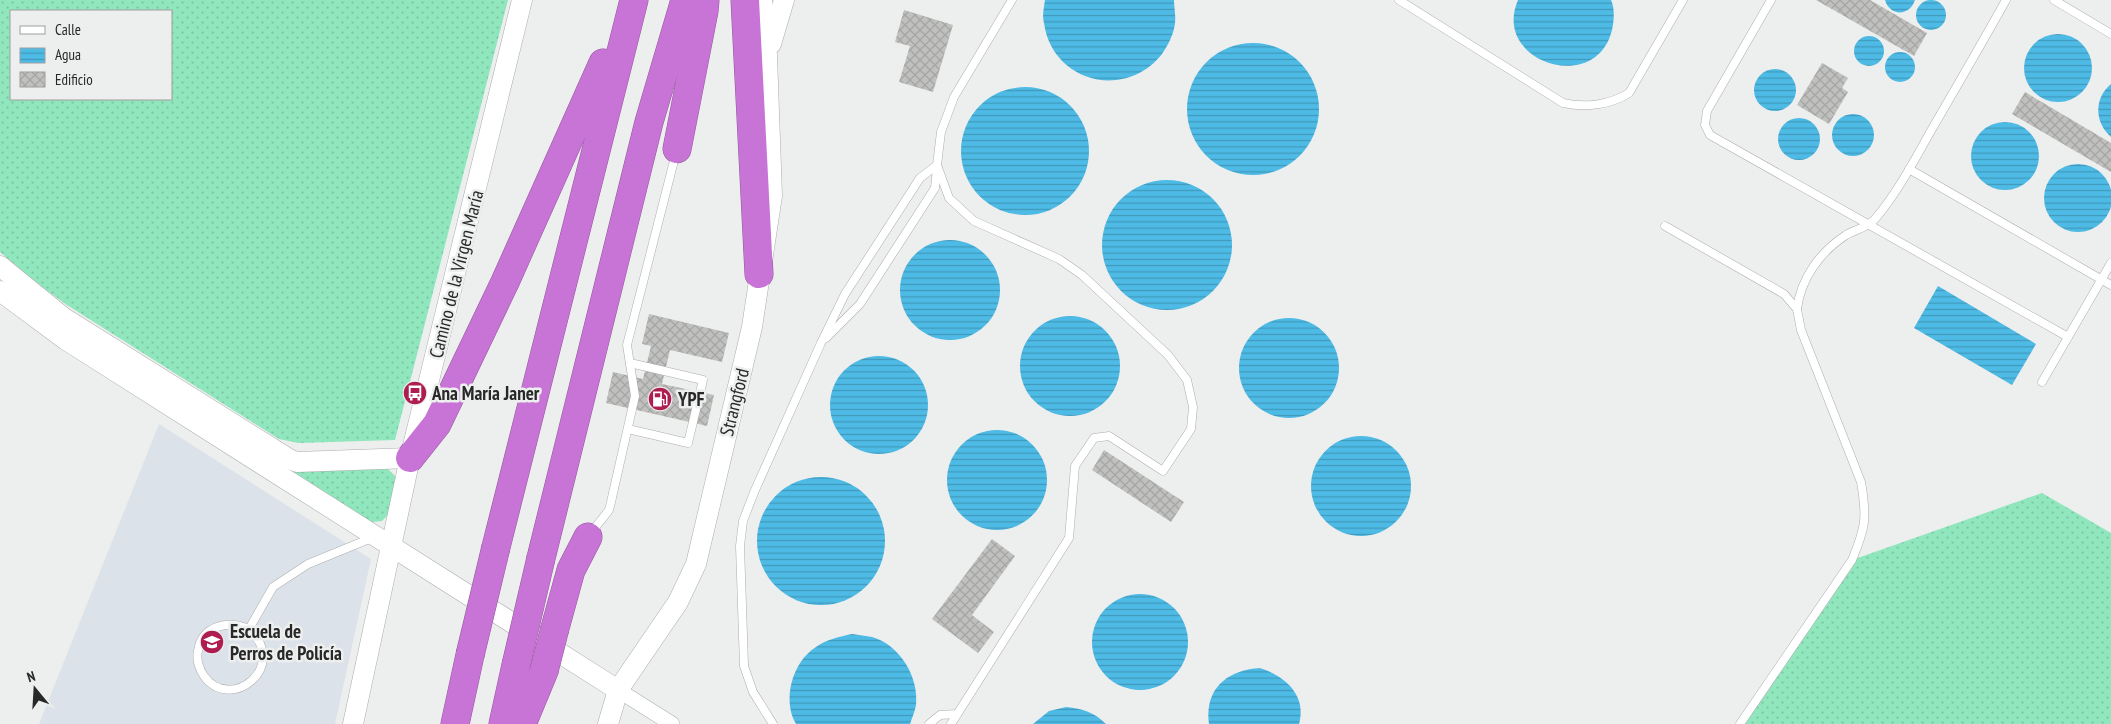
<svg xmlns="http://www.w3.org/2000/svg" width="2111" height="724" font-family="'PT Sans Narrow',sans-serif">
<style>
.built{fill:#dce2e9}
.grass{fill:url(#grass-dots);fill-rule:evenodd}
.water{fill:url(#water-rules)}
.building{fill:url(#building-cross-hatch)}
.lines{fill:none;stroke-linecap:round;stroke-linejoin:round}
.service-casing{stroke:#acadad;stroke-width:9}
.minor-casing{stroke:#acadad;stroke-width:16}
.tertiary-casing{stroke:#acadad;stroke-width:21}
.motorway-casing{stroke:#905999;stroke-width:29}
.service{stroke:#fff;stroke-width:8}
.minor{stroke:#fff;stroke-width:15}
.tertiary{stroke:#fff;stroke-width:20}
.motorway{stroke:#c874d6;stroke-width:28}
.motorway-bridge-casing{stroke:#905999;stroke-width:29;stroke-linecap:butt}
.motorway-bridge{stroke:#c874d6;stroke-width:28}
.labels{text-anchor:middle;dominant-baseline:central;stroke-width:5;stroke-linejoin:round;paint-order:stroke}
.street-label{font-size:19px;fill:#282828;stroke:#edeeee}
.poi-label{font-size:19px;font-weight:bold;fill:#282828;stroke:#edeeee;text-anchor:start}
</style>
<defs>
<pattern id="grass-dots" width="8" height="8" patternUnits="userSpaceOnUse" patternTransform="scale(1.25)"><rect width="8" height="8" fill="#90e6bd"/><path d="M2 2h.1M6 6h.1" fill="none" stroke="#7cc5a2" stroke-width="1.8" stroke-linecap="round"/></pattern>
<pattern id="water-rules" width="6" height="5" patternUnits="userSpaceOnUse" patternTransform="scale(1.25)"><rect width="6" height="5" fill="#4dbbe6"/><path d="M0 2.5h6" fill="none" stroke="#4098ba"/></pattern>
<pattern id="building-cross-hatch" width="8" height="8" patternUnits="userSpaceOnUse" patternTransform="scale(1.25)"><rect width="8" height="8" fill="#c0c0bf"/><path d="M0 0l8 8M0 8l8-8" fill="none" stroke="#a5a5a4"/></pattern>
</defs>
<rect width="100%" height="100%" fill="#edeeee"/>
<path class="built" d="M 159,424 L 371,559 L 335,724 L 39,724 Z"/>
<g class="grass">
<path d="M 0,0 L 508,0 L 395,440 L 298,443 L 279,439 L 67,305 L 34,281 L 0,252 ZM 11,11 L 171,11 L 171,99 L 11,99 Z"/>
<path d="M 284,467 L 308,470 L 388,469 L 398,479 L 390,513 L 382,521 L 372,522 L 360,518 Z"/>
<path d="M 2042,493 L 2111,533 L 2111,724 L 1740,724 L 1852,560 Z"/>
</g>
<g class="water">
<path d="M 1045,0 L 1174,0 C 1174,7 1176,16 1175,23 C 1174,34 1168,45 1162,54 C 1125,101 1052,82 1044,23 C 1042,16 1044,7 1045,0 Z"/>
<path d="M 1518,0 L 1611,0 C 1615,9 1614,20 1612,30 C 1596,96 1491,62 1518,0 Z"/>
<path d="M 1885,0 L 1915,0 C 1910,16 1890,17 1885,0 Z"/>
<circle cx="1931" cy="15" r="15"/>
<circle cx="2058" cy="68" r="34"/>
<circle cx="1869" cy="51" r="15"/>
<circle cx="1253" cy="109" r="66"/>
<circle cx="1900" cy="67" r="15"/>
<circle cx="1775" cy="90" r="21"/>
<path d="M 2111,84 L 2111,137 C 2094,122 2094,98 2111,84 Z"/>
<circle cx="1025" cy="151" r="64"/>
<circle cx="1853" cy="135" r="21"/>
<circle cx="1799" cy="139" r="21"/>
<circle cx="2005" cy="156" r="34"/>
<circle cx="2078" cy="198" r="34"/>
<circle cx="1167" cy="245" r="65"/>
<circle cx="950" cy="290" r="50"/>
<path d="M 1938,286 L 2036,344 L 2012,385 L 1914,328 Z"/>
<circle cx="1070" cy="366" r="50"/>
<circle cx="1289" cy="368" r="50"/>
<circle cx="879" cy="405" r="49"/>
<circle cx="997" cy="480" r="50"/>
<circle cx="1361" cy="486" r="50"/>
<circle cx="821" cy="541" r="64"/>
<circle cx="1140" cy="642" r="48"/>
<path d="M 852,634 C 859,635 866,636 872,637 C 900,645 919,677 916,705 C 915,711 912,718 910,724 L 796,724 C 782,700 792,662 816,647 C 827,639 839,637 852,634 Z"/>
<path d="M 1260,668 C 1285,676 1307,695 1299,724 L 1209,724 C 1204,689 1227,670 1260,668 Z"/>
<path d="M 1066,707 C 1083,709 1094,712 1106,724 L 1033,724 L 1049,711 Z"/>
</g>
<g class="building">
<path d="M 1816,0 L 1870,0 L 1927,33 L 1914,56 Z"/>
<path d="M 904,10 L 953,25 L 933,92 L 899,82 L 910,46 L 895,42 Z"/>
<path d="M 1822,63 L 1848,78 L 1842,88 L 1848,92 L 1829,124 L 1797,105 Z"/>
<path d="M 2025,92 L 2111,143 L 2111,172 L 2012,114 Z"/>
<path d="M 649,314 L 729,333 L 722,362 L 670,350 L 662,384 L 714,395 L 707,426 L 606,403 L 613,372 L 643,379 L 651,346 L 642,344 Z"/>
<path d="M 1104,450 L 1184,502 L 1171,522 L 1092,470 Z"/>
<path d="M 992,539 L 1015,556 L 972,615 L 994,632 L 978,653 L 932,619 Z"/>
</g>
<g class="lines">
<g class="service-casing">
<g id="service">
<path d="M 1399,0 L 1563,103 C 1585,108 1610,105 1629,93 L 1683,0"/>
<path d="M 1771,0 L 1707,111 L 1705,125 L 1710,135 L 2068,337"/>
<path d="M 2054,0 L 2111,34"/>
<path d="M 1909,169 L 2111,285"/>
<path d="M 1665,226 L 1784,294 L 1797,309 L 1801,330 L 1861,482 C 1867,517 1866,527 1852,560 L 1740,724"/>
<path d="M 1797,309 C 1801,278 1820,252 1846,235 C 1856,229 1867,228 1875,219 C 1898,192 1915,159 1932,129 C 1957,86 1982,43 2006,0"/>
<path d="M 826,338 L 860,304 L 935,188 L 937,168"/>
<path d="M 2042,382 L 2111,263"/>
<path d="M 628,429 L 688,443 L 703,380 L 630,363"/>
<path d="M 591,533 L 609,510 L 611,502 L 635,396 L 627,345 L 676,153"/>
<path d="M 249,629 C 290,667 230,713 204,676 C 199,669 196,659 198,651 C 202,625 229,620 249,629 L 273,587 L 308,564 L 374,537"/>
<path d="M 773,724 L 753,692 L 744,666 L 740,546 L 743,521 L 755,490 L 821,343 L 845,294 L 920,178 L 937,165"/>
<path d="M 929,724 L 940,715 L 957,714"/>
<path d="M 951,724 L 1069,538 L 1075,466 L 1094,438 L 1109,436 L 1163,471 L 1191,429 L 1193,407 L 1187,380 L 1168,355 L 1082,275 L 1059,259 L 974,221 L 949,198 L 937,165 L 941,132 L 954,97 L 1012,0"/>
</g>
</g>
<g class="minor-casing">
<path id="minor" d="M 618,690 L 672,724"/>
</g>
<g class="tertiary-casing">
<g id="tertiary">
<path d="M 771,44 L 784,0"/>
<path d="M 0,266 L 64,318 L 289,459 L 297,462 L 410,458"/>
<path d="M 0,291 L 66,340 L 618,690"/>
<path d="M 353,724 L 410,458 L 522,0"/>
<path d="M 608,724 L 618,690 L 678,602 L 696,564 L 752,327 L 772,196 L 767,55 L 762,0"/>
</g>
</g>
<g class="motorway-casing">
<g id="motorway">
<path d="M 745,0 L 759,274"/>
<path d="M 677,149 L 704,11 L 705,0"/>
<path d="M 410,458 L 437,424 L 505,282 L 603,63"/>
<path d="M 496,547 L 634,0"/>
<path d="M 541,558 L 649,122 L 685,0"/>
<path d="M 555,628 L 571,570 L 588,537"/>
<path d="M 455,724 L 470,655"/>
<path d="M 503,724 L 516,665"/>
<path d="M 522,724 L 544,671"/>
</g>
</g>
<use href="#service" class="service"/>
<use href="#minor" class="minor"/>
<use href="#tertiary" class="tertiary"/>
<use href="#motorway" class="motorway"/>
<g class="motorway-bridge-casing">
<g id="motorway-bridge">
<path d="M 470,655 L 496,547"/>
<path d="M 516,665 L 541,558"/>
<path d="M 544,671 L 555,628"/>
</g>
</g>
<use href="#motorway-bridge" class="motorway-bridge"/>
</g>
<defs>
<g id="bus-disc" transform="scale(1.25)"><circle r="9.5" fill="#ae1d50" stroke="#edeeee"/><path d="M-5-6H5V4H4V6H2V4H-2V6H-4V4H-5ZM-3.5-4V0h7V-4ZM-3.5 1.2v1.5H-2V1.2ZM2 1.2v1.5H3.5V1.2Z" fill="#fff"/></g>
<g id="fuel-disc" transform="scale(1.25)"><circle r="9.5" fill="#ae1d50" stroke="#edeeee"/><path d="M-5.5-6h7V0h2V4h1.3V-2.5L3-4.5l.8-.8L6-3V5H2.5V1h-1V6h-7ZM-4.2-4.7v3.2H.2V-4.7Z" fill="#fff"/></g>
<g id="university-disc" transform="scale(1.25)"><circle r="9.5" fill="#ae1d50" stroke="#edeeee"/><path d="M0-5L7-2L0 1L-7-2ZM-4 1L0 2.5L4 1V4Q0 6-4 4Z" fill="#fff"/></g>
</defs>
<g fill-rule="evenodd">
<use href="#bus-disc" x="415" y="393"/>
<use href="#fuel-disc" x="660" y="399"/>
<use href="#university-disc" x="212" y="642"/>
</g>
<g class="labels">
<g class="street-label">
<text transform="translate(456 274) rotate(-76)">Camino de la Virgen María</text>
<text transform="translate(734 402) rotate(-76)">Strangford</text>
</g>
<g class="poi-label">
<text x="432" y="393">Ana María Janer</text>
<text x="678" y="399">YPF</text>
<text x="230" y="631">Escuela de<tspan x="230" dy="22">Perros de Policía</tspan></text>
</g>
</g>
<rect x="10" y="10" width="162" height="90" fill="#edeeee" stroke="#9e9f9f"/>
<rect x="20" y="26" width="25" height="8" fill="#ffffff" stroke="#9e9f9f"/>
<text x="55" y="35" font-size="15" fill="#282828">Calle</text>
<rect x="20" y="48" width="25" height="15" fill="url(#water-rules)" stroke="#9e9f9f"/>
<text x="55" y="60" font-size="15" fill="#282828">Agua</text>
<rect x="20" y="72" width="25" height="15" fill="url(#building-cross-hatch)" stroke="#9e9f9f"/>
<text x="55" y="85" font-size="15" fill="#282828">Edificio</text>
<g transform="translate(35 689) rotate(342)" stroke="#edeeee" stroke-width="4" paint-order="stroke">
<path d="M0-4L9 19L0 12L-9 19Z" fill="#282828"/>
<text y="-8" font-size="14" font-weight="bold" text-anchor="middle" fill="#282828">N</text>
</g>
</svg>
